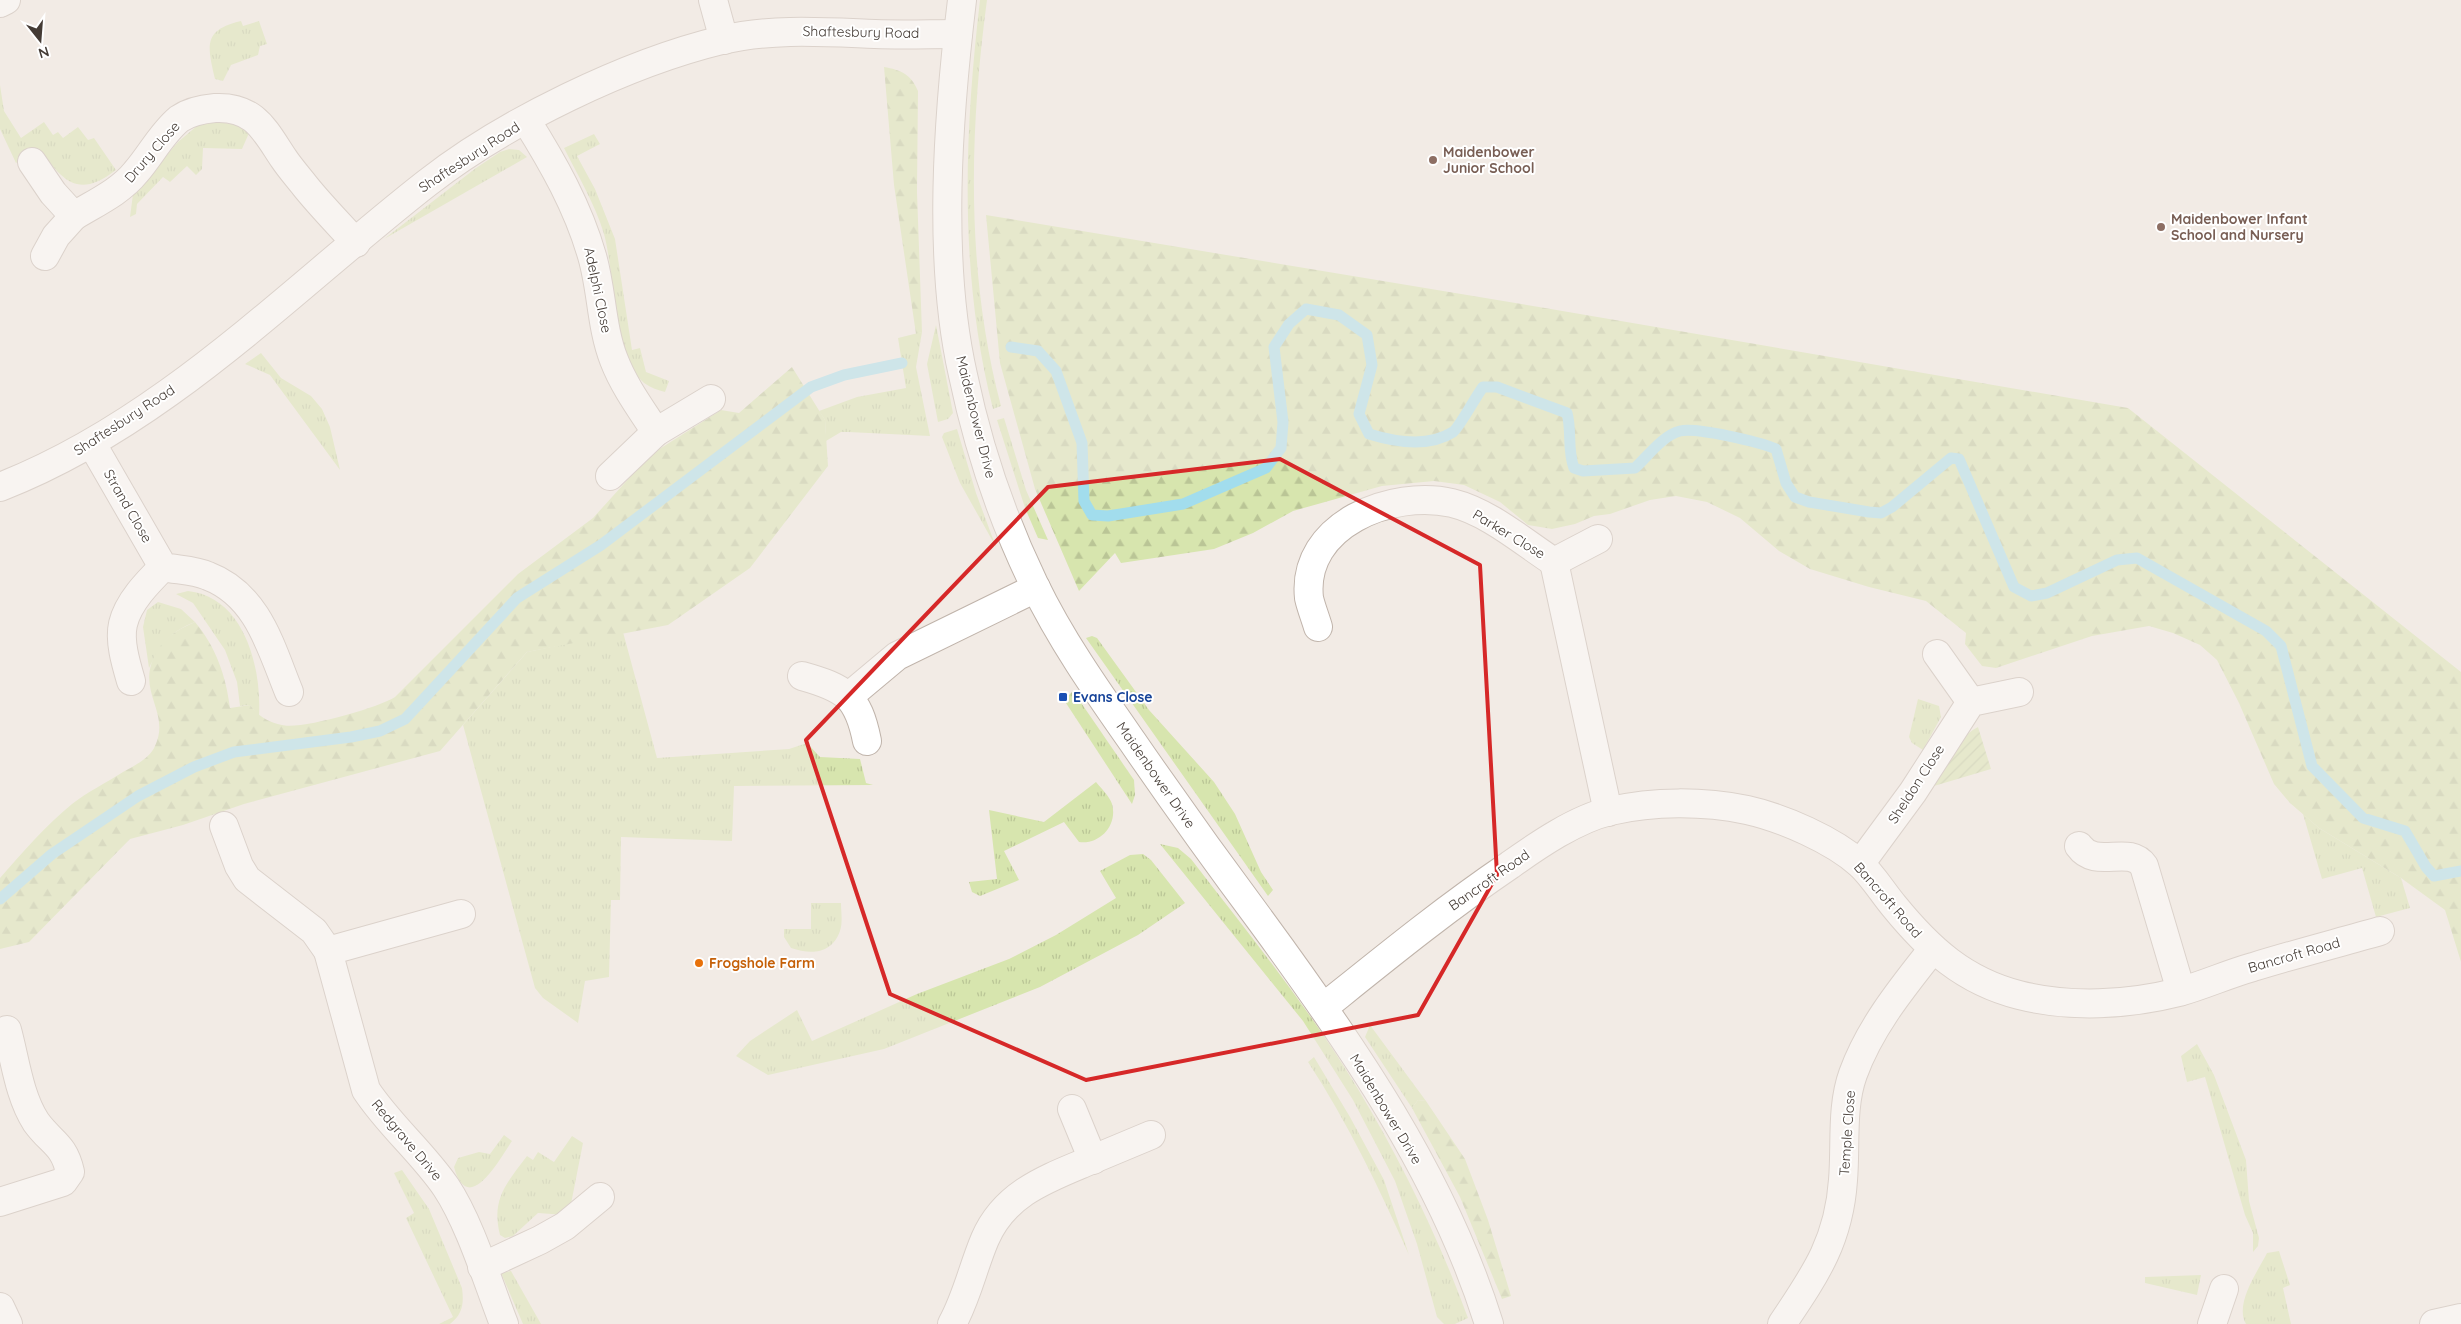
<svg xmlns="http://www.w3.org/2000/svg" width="2461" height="1324" font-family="Quicksand,sans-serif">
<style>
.grass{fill:url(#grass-tufts)}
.forest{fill:url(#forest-firs)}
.garden{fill:url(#garden-furrows)}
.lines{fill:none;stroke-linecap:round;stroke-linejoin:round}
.stream{stroke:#a2dded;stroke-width:11}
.minor-casing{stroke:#c0b4ab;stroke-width:30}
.tertiary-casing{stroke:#c0b4ab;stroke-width:30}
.minor{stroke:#fff;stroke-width:28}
.tertiary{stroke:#fff;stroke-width:28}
.marked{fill:none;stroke:#d62828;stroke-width:4;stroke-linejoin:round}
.education-dot{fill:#8d6e63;stroke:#fff;stroke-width:2}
.transit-dot{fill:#1a4fb4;stroke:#fff;stroke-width:2}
.food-dot{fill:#e8710a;stroke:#fff;stroke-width:2}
.labels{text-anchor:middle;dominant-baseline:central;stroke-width:4;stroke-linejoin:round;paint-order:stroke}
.street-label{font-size:14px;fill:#443b35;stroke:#fff}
.education-label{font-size:14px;font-weight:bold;fill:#785e54;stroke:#fff;text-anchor:start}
.transit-label{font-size:14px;font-weight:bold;fill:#164399;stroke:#fff;text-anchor:start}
.food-label{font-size:14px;font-weight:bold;fill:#c56008;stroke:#fff;text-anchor:start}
</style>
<defs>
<pattern id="grass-tufts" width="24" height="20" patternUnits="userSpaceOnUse" patternTransform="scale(1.25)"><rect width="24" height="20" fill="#d7e5ae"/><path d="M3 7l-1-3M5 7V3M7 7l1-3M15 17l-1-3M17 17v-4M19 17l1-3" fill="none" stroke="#bac596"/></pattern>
<pattern id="forest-firs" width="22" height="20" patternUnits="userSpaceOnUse" patternTransform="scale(1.25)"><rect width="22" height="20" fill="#d7e5ae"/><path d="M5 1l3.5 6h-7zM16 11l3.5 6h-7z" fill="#bac596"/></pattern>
<pattern id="garden-furrows" width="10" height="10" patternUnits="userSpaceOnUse" patternTransform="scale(1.25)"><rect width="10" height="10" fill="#d7e5ae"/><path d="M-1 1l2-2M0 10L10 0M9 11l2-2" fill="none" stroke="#bac596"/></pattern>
</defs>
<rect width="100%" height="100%" fill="#f2ebe5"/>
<g class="grass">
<path d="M 980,0 L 987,0 C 969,134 966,274 1001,406 L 993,409 C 959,275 964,137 980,0 Z"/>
<path d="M 241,21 L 243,26 L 259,21 L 267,44 L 260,46 L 258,55 L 231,65 L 223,81 L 215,79 C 207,45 203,30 241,21 Z"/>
<path d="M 0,85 L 4,111 L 21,138 L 44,122 L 53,135 L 58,132 L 63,138 L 78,127 L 88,140 L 94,138 L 116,170 C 77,200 63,180 38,148 L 16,163 L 0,129 Z"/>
<path d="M 211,121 L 239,125 L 249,133 L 242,149 L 203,148 L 202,169 L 196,175 L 187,166 L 170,182 L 163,177 L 137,204 L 136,214 L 130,217 L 133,194 L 178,142 L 198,125 Z"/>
<path d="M 594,134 L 600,144 L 577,156 L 595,189 L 615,239 L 632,350 L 640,348 L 646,372 L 669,381 L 665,392 C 658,390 651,388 644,383 C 613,356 615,274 604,234 C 595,204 578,176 564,148 Z"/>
<path d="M 509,149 L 519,150 L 527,157 L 384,239 L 476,168 L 500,152 Z"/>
<path d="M 936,325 L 953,413 L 948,419 L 938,422 L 927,364 Z"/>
<path d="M 922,332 L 916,367 L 930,436 L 848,432 L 841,432 L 826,441 L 825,420 L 819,411 L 857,397 L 906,388 L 898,338 Z"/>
<path d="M 261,353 L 281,378 L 311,396 L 322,409 L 330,427 L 340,470 L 270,375 L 245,364 Z"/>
<path d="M 1004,418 L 1026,490 L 1048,540 L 1038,538 L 1025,508 L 997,420 Z"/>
<path d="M 957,429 L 976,493 L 996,547 L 960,483 L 942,437 L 944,433 Z"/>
<path d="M 188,591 C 245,597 262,669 259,717 L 250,705 L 240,706 L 237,682 L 225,650 L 193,603 L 176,594 Z"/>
<path d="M 158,602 L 181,609 L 195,622 C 168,633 162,643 149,668 L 143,627 L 147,610 Z"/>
<path d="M 623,632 L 657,758 L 789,749 L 807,743 L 820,757 L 860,759 L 866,783 L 873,785 L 734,786 L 732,841 L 621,837 L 620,900 L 611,900 L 609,977 L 585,981 L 578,1023 L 543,998 L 535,988 L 463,725 L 527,652 Z"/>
<path d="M 1092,636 L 1097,638 L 1149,710 L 1214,782 L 1235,814 L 1261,872 L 1273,890 L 1268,896 L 1086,638 Z"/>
<path d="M 1073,691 L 1134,780 L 1135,795 L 1132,804 L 1064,700 Z"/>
<path d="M 1918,699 L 1939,706 L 1941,717 L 1923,750 L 1912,743 L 1909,737 Z"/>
<path d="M 1096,782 C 1101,788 1110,797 1112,804 C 1118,825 1100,845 1079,842 L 1064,822 L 1004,851 L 1019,880 L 980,896 L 972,892 L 969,882 L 997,879 L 989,810 L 1044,822 Z"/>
<path d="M 2303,814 L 2319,828 L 2401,878 L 2410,908 L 2376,917 L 2362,868 L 2322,879 Z"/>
<path d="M 1160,844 L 1178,848 L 1191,859 C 1249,934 1309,1008 1358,1089 C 1402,1162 1439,1239 1468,1318 L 1455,1324 L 1444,1324 L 1437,1317 L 1417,1244 L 1395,1181 L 1353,1100 L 1303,1021 Z"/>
<path d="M 1143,854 L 1151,860 L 1185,903 L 1138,935 L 1040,987 L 884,1049 L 768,1075 L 736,1056 L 750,1041 L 797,1010 L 812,1041 L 917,994 L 1009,959 L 1056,935 L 1116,898 L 1100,871 L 1130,855 Z"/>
<path d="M 811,903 L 841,903 C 841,911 843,923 840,931 C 832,954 811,955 791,948 L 784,937 L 784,929 L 811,929 Z"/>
<path d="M 1370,1025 L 1426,1101 L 1418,1100 L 1412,1108 L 1365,1037 Z"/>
<path d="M 2197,1044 L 2214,1075 L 2246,1160 L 2249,1201 L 2259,1238 L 2258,1246 L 2253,1252 L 2253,1233 L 2245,1215 L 2205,1077 L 2187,1082 L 2181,1056 Z"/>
<path d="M 1314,1057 L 1350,1117 L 1384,1180 L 1409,1255 C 1379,1188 1348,1123 1308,1062 Z"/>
<path d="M 504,1135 L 512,1141 C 501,1157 468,1219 454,1167 L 458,1158 L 479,1152 L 490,1154 Z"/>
<path d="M 572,1136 L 583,1143 L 570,1209 L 565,1215 L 538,1213 L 513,1236 L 505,1238 L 500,1235 C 491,1199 506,1184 527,1156 L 533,1160 L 538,1152 L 554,1162 Z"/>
<path d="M 402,1170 L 429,1209 L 462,1288 C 464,1303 463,1314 450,1324 L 439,1324 L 453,1317 L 406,1218 L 414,1213 L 394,1173 Z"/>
<path d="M 2279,1251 L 2290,1285 L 2283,1288 L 2291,1324 L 2246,1324 C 2234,1304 2258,1271 2267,1253 Z"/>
<path d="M 511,1271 L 541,1324 L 523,1324 L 501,1273 Z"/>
<path d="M 2201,1275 L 2197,1295 L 2145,1283 L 2145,1277 Z"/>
</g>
<g class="forest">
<path d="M 884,67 C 901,70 911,74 918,91 L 917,192 L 922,332 L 916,334 L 894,185 Z"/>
<path d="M 986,215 L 1545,308 L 2128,408 L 2461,672 L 2461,962 L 2445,910 L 2401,878 L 2319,828 L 2290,803 L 2274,784 L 2239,703 L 2217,660 L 2200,645 L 2173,633 L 2149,626 L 2092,636 L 1996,668 L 1982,666 L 1965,644 L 1966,633 L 1926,601 L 1869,587 L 1810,569 L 1779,551 L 1740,518 L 1707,502 L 1676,496 L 1650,500 L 1610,514 L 1594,516 L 1575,524 L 1552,529 L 1528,525 L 1500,502 L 1464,485 L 1434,481 L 1382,486 L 1293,511 L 1253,533 L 1214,549 L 1121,563 L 1115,553 L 1079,591 L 1035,489 L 1000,363 Z"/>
<path d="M 792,367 L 825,420 L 828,466 L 750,568 L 668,625 L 527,652 L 440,751 L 244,804 L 183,825 L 130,839 L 29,942 L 0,949 L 0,878 C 23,852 45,826 72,804 C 87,792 106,783 123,772 C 134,766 150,758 155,746 C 171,712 136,692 155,655 C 164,637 177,630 195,622 C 216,647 226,676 230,708 L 250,705 C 258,716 268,722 282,725 C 300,730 378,708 395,697 L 518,574 L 593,518 L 650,455 L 721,410 L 739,413 Z"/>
<path d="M 1418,1100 L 1426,1101 L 1465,1159 L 1488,1220 L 1511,1296 L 1502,1299 L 1460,1197 L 1412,1108 Z"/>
</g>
<path class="garden" d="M 1978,727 L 1991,769 L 1934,786 C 1946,765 1956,738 1978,727 Z"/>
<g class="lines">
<g class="stream">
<path d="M 1011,347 L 1038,351 L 1056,371 L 1082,443 L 1084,501 L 1092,515 L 1108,516 L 1183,504 L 1266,468 L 1281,448 L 1283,422 L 1274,347 L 1289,324 L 1306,309 L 1339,315 L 1367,335 L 1372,365 L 1359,414 L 1369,434 C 1395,442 1428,448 1453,432 C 1459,428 1476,396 1483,387 L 1497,387 L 1567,413 C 1572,431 1567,450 1574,468 L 1583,471 L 1635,468 C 1647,457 1663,435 1680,431 C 1696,427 1760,442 1776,449 L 1786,483 L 1795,497 L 1809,502 L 1869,512 L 1881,513 L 1892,507 L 1951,458 L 1959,459 L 2014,587 L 2031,596 L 2047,593 L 2117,560 L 2137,558 L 2266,631 L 2281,646 L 2312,766 L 2363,818 L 2405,831 L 2426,867 L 2434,876 L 2461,871"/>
<path d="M 0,899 L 52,854 L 138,796 L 194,767 L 234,752 L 351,737 L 380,731 L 405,719 L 517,598 L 601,545 L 811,387 L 844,375 L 902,363"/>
</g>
<g class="minor-casing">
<g id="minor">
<path d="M 713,0 L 724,40"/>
<path d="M 526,120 C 553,163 578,207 592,256 C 602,290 601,327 614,360 C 624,386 641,409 656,432"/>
<path d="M 32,162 L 53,193 L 74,216 L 56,236 L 45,256"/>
<path d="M 74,216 C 95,203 120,192 136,172 C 151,155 161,134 179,119 C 189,112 203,109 215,108 C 255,106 265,131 284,159 C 290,168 298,177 305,186 C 321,206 339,224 356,243"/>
<path d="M 92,444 L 163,567 C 177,570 195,570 208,576 C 258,595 271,648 289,692"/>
<path d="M 610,476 L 656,432 L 711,399"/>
<path d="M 0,487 C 164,423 290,290 427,183 C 505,122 627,63 722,40 C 773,28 824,32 875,34 C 903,35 930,34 958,34"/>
<path d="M 1554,562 L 1608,812"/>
<path d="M 1318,627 C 1315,617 1311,607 1309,598 C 1301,524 1393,489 1452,503 C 1489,512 1523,542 1554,562 L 1598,539"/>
<path d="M 1937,654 L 1971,702"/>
<path d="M 802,676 C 845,688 858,696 867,741"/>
<path d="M 131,681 C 126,664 119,641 123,624 C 128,602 148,582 163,567"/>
<path d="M 848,697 L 897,656 L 1036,588"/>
<path d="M 224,826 L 239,866 L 247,879 L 314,931 L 328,951 L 366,1090 C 389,1125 422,1152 446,1187 C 470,1223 488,1283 504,1324"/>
<path d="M 2079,846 C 2096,870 2129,844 2144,866 L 2181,991"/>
<path d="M 1860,864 L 1913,792 L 1971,702 L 2019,692"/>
<path d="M 328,951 L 461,914"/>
<path d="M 1324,1007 C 1385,958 1445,909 1510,865 C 1538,845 1576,819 1610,811 C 1654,801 1703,801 1747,810 C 1783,818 1833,840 1860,864 C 1873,876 1883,893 1894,906 C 1929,949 1964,981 2019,995 C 2070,1008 2128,1005 2179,992 C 2204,985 2228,974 2253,967 C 2295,954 2338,943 2380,931"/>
<path d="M 1072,1109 L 1093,1160"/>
<path d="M 0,1202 L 63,1182 L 70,1172 C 64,1144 51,1143 36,1122 C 19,1096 15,1059 7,1030"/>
<path d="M 482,1267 L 540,1240 L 565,1226 L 600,1197"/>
<path d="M 0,1307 L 8,1324"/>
<path d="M 952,1324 C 967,1297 973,1267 985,1239 C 1004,1195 1043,1180 1084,1163 C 1106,1154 1129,1144 1151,1135"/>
<path d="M 1782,1324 C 1815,1275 1839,1241 1843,1180 C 1846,1145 1841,1107 1853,1074 C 1870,1027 1902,988 1932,950"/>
<path d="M 2212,1324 L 2224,1289"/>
<path d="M 2434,1324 L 2461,1318"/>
</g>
</g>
<g class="tertiary-casing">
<g id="tertiary">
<path d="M 962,0 C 948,116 937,261 963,375 C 978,447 1002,518 1034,584 C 1061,640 1097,691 1132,741 C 1174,802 1217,862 1261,921 C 1352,1045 1443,1176 1489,1324"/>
<path d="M 0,3 L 6,0"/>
</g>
</g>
<use href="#minor" class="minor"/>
<use href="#tertiary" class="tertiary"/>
</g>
<path d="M0 0H2461V1324H0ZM 1280,459 L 1480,565 L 1497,875 L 1418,1015 L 1086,1080 L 890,994 L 806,740 L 1048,487 Z" fill="#f2ebe5" fill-opacity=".55" fill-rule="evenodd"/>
<path class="marked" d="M 1280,459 L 1480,565 L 1497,875 L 1418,1015 L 1086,1080 L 890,994 L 806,740 L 1048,487 Z"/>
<g class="education-dot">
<circle cx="1433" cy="160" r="5"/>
<circle cx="2161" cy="227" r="5"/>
</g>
<rect class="transit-dot" x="1058" y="692" width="10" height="10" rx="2.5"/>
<circle class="food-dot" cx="699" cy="963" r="5"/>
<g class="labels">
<g class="street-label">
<text transform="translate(861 32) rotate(1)">Shaftesbury Road</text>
<text transform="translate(152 152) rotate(-49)">Drury Close</text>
<text transform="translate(469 157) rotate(-33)">Shaftesbury Road</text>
<text transform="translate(598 290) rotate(78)">Adelphi Close</text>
<text transform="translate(976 417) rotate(76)">Maidenbower Drive</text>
<text transform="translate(124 420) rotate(-33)">Shaftesbury Road</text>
<text transform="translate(128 506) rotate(60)">Strand Close</text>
<text transform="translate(1509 534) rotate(31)">Parker Close</text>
<text transform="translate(1156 775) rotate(55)">Maidenbower Drive</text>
<text transform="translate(1916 784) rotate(-57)">Sheldon Close</text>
<text transform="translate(1489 880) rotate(-35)">Bancroft Road</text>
<text transform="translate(1888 900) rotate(49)">Bancroft Road</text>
<text transform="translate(2294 955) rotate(-16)">Bancroft Road</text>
<text transform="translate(1386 1109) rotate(59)">Maidenbower Drive</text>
<text transform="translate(1847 1133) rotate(-86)">Temple Close</text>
<text transform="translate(407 1140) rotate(50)">Redgrave Drive</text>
</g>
<g class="education-label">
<text x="1443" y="152">Maidenbower<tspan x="1443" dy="16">Junior School</tspan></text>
<text x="2171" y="219">Maidenbower Infant<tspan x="2171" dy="16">School and Nursery</tspan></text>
</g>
<g class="transit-label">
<text x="1073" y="697">Evans Close</text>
</g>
<g class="food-label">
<text x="709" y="963">Frogshole Farm</text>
</g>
</g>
<g transform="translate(40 40) rotate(163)" stroke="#ffffff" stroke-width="4" paint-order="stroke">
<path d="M0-4L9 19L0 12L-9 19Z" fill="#443b35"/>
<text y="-8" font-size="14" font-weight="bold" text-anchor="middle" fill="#443b35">N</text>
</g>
</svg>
